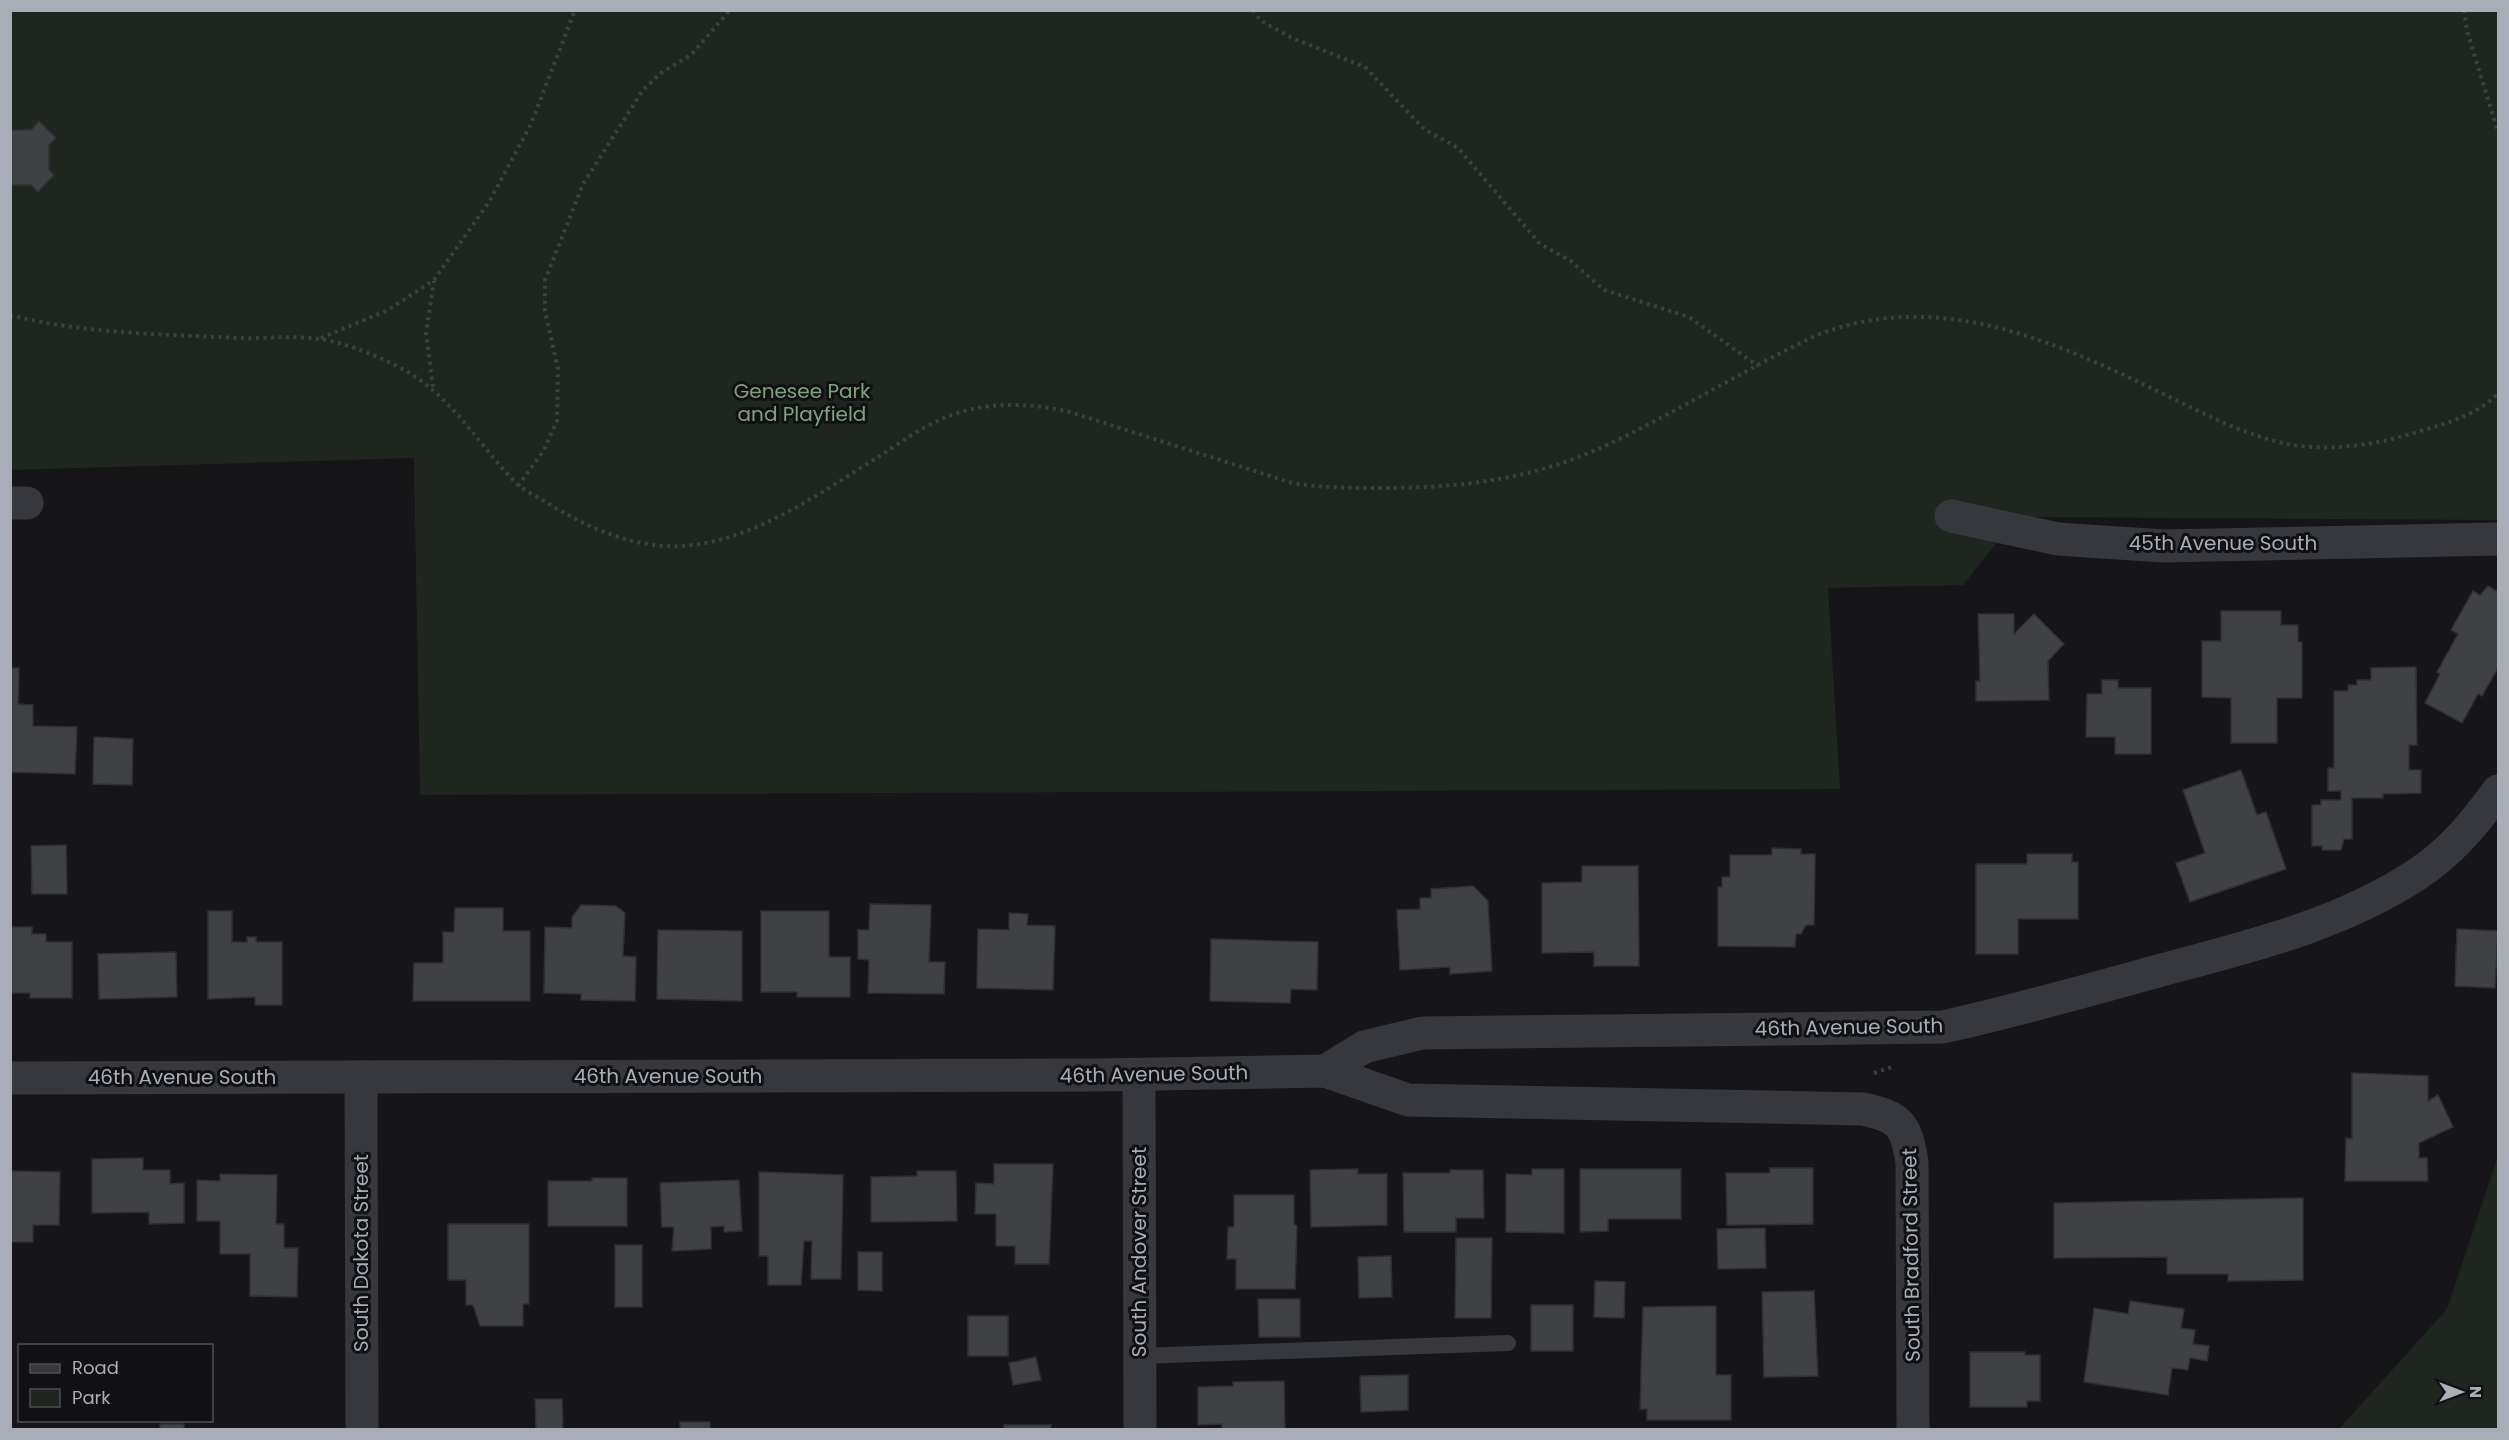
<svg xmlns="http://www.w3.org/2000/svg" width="2509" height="1440" font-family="Poppins,sans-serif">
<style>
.green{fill:#1e261f}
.building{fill:#404145;stroke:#303034;stroke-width:1.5}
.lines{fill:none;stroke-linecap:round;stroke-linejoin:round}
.path{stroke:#3d3f44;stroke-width:4;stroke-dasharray:3 4.5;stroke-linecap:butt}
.service{stroke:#37383d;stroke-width:16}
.minor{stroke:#37383d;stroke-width:33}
.labels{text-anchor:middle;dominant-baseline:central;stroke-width:6;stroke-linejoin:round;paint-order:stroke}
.park-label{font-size:20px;fill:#7fa381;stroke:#111113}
.street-label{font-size:20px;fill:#a8adb8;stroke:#111113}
</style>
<rect width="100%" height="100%" fill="#161618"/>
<g class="green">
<path d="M 10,11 L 2498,11 L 2498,520 L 2017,517 L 1963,585 L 1828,588 L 1840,789 L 420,795 L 414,458 L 11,470 Z"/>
<path d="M 2498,1156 L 2498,1429 L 2339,1429 L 2447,1309 Z"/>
</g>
<g class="building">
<path d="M 39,121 L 56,138 L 49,145 L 49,170 L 54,175 L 38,192 L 31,185 L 10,185 L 10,130 L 31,130 Z"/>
<path d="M 2488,586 L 2498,592 L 2498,668 L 2482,696 L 2478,694 L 2462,723 L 2425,703 L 2440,674 L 2437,672 L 2458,634 L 2451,630 L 2473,591 L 2480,595 Z"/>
<path d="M 2221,611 L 2281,611 L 2281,625 L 2298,625 L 2298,642 L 2302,642 L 2302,698 L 2277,698 L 2277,743 L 2231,743 L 2231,698 L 2202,697 L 2202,641 L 2221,641 Z"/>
<path d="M 1978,614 L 2014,614 L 2014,634 L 2034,614 L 2064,644 L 2048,661 L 2049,700 L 1976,701 L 1976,681 L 1980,681 Z"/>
<path d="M 2416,667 L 2417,745 L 2409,745 L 2409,770 L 2421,770 L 2421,793 L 2383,794 L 2383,798 L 2352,798 L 2352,839 L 2344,839 L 2341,850 L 2322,850 L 2322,846 L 2312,846 L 2312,805 L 2321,805 L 2321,800 L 2341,800 L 2341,791 L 2328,791 L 2328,768 L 2334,768 L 2334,691 L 2348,691 L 2348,685 L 2357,685 L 2357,680 L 2371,680 L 2371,668 Z"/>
<path d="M 10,668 L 19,668 L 18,704 L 33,705 L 33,726 L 77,727 L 75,774 L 10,772 Z"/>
<path d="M 2102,680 L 2118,680 L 2118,688 L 2151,688 L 2151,754 L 2115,754 L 2115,737 L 2086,737 L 2087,694 L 2102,694 Z"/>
<path d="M 94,737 L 133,739 L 132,785 L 93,784 Z"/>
<path d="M 2241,770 L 2257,815 L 2266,812 L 2286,869 L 2190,902 L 2176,863 L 2205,853 L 2183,790 Z"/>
<path d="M 66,845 L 67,894 L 32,894 L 31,846 Z"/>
<path d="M 1772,848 L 1801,849 L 1801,854 L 1815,854 L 1814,925 L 1806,925 L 1801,934 L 1796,934 L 1795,947 L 1718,946 L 1718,887 L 1722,887 L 1722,877 L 1730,877 L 1730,855 L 1772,855 Z"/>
<path d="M 2027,854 L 2072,854 L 2072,862 L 2078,862 L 2078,919 L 2018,919 L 2018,954 L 1976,954 L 1976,864 L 2027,864 Z"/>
<path d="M 1582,866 L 1638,866 L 1639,966 L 1594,966 L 1594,952 L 1542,953 L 1542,883 L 1582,882 Z"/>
<path d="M 1473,886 L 1488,901 L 1492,971 L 1450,974 L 1450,967 L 1400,970 L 1397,910 L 1420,909 L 1420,898 L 1431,898 L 1431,889 Z"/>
<path d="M 870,904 L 931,905 L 929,962 L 945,962 L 944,994 L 868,993 L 869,960 L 858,959 L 858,930 L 869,930 Z"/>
<path d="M 581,905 L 616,906 L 625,913 L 623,956 L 636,957 L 635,1001 L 581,1000 L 581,994 L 544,993 L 545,927 L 572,928 L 572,917 Z"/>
<path d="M 455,908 L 503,908 L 503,931 L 530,931 L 530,1001 L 413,1001 L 414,963 L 443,963 L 443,932 L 454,932 Z"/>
<path d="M 208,911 L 232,911 L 232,942 L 247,942 L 247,937 L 256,937 L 256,942 L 282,942 L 282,1005 L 255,1005 L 255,997 L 208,999 Z"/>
<path d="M 761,911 L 829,911 L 829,957 L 850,957 L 850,997 L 797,997 L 797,992 L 761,992 Z"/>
<path d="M 1009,913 L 1028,914 L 1027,925 L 1055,926 L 1053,990 L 977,988 L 978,929 L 1009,930 Z"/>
<path d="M 10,927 L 32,927 L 32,934 L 46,934 L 46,942 L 72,942 L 72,998 L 30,998 L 30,993 L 10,993 Z"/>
<path d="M 2457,929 L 2498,931 L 2495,988 L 2455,986 Z"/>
<path d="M 658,930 L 742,931 L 742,1001 L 657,999 Z"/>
<path d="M 1211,939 L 1318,942 L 1317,990 L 1291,989 L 1290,1003 L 1210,1001 Z"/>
<path d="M 176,952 L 177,997 L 99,999 L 98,954 Z"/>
<path d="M 2352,1073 L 2428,1076 L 2428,1101 L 2438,1095 L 2453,1127 L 2419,1143 L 2419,1158 L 2427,1158 L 2428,1181 L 2345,1181 L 2346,1138 L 2352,1139 Z"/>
<path d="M 143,1158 L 143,1170 L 170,1170 L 170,1184 L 184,1183 L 184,1223 L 149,1224 L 149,1212 L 92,1213 L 92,1159 Z"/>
<path d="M 994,1164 L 1053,1164 L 1049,1264 L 1015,1264 L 1015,1246 L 996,1246 L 996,1214 L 975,1214 L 976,1183 L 994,1184 Z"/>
<path d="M 1770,1168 L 1813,1168 L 1813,1224 L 1727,1225 L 1726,1173 L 1770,1173 Z"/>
<path d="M 1358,1169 L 1358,1174 L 1387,1174 L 1387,1225 L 1311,1227 L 1310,1170 Z"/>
<path d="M 1532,1169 L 1564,1169 L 1564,1233 L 1506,1232 L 1506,1174 L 1532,1175 Z"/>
<path d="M 1580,1169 L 1681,1169 L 1681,1219 L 1608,1219 L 1608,1231 L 1580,1232 Z"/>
<path d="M 1450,1170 L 1483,1170 L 1484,1218 L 1456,1218 L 1456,1232 L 1404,1232 L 1403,1173 L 1450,1173 Z"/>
<path d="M 10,1171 L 60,1172 L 59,1225 L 33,1225 L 33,1242 L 10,1242 Z"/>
<path d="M 917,1171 L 956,1171 L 957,1221 L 871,1222 L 871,1177 L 917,1176 Z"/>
<path d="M 759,1172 L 843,1175 L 841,1279 L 811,1279 L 812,1241 L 804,1241 L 801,1285 L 768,1285 L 768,1256 L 759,1256 Z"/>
<path d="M 220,1174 L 277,1175 L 276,1224 L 284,1224 L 284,1248 L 298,1248 L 297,1297 L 250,1296 L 250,1254 L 220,1254 L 220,1221 L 197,1221 L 197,1180 L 220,1181 Z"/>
<path d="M 592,1178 L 627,1178 L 627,1226 L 548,1226 L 548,1181 L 592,1181 Z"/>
<path d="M 739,1180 L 742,1231 L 724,1232 L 724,1226 L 711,1227 L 711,1249 L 672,1251 L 674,1227 L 662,1227 L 660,1183 Z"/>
<path d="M 1234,1195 L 1294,1195 L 1294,1224 L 1297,1226 L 1295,1289 L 1236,1289 L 1236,1259 L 1227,1259 L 1228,1227 L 1234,1227 Z"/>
<path d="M 2303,1198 L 2303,1280 L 2228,1281 L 2228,1274 L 2167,1274 L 2167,1257 L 2054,1258 L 2054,1203 Z"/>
<path d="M 448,1224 L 529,1224 L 529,1304 L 523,1304 L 523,1326 L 480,1326 L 473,1305 L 466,1305 L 466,1280 L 448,1280 Z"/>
<path d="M 1765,1228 L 1766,1268 L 1718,1269 L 1717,1229 Z"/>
<path d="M 1456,1238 L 1492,1238 L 1491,1318 L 1455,1318 Z"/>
<rect x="615" y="1245" width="27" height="62"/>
<path d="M 858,1252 L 882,1252 L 882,1291 L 858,1290 Z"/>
<path d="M 1391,1256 L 1392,1297 L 1359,1298 L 1358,1257 Z"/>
<path d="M 1595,1281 L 1625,1282 L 1624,1318 L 1594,1317 Z"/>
<path d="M 1814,1291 L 1818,1376 L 1764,1377 L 1762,1292 Z"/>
<path d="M 1258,1299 L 1300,1299 L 1300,1337 L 1259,1337 Z"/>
<path d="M 2130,1301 L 2184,1309 L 2181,1328 L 2195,1330 L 2193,1344 L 2209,1346 L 2207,1361 L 2190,1358 L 2188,1370 L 2172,1368 L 2168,1395 L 2084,1382 L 2094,1308 L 2128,1314 Z"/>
<rect x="1531" y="1305" width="42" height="46"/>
<path d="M 1716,1306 L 1716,1375 L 1731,1375 L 1731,1420 L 1647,1420 L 1647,1409 L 1640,1409 L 1643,1307 Z"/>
<rect x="968" y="1316" width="40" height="40"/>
<path d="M 1970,1352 L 2025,1352 L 2025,1355 L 2040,1355 L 2040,1401 L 2027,1401 L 2027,1407 L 1970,1407 Z"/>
<path d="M 1036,1357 L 1041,1380 L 1013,1385 L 1009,1363 Z"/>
<path d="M 1408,1375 L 1408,1410 L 1361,1412 L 1360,1376 Z"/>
<path d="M 1284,1381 L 1285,1430 L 1222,1430 L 1222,1424 L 1198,1425 L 1198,1387 L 1233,1386 L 1233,1382 Z"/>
<path d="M 535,1399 L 562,1399 L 563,1430 L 536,1430 Z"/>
<rect x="680" y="1422" width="30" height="8"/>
<rect x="160" y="1424" width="24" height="6"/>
<rect x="1004" y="1425" width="47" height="5"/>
</g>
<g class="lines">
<g class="path">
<path d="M 1253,10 L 1261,21 L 1292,38 L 1365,67 L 1424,129 L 1458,148 L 1540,244 L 1571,261 L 1604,290 L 1689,317 L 1758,366"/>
<path d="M 2464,10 L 2467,31 L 2498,132"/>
<path d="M 10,315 C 85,334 161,334 237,338 C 264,339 292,335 319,339 C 343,342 369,353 391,363 C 449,390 474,440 516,483 C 524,491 536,496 546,502 C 583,525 621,543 665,546 C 744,550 819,493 883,454 C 904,440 925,425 949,416 C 988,401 1030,403 1070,412 L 1292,483 C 1323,488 1351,488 1382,488 C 1456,488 1528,480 1596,450 C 1671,416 1741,371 1815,336 C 1932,289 2046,337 2153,389 C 2197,410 2240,434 2287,444 C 2330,452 2376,445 2417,432 C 2448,423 2474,416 2498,394"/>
<path d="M 321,338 L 388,310 L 434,280 L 489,202 L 531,124 L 575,10"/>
<path d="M 433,387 L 426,333 L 434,281"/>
<path d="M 518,486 L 544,450 L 557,421 L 558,369 L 545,311 L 545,280 L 583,184 L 643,90 L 661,73 L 691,55 L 730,10"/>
<path d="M 1874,1073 L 1892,1067"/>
</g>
<path class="service" d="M 1140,1356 L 1508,1343"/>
<g class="minor">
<path d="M 10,503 L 27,503"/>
<path d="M 1951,516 L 2058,539 L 2164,546 L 2498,539"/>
<path d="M 1325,1071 L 1364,1047 L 1422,1033 L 1943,1027 C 2015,1011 2086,991 2158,971 C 2247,947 2338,926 2416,875 C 2450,853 2475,823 2498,791"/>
<path d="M 1139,1075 L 1140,1430"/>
<path d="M 361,1077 L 362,1430"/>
<path d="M 10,1078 L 1098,1075 L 1325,1071 L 1408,1100 L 1863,1109 C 1900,1117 1906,1124 1912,1162 L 1913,1430"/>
</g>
</g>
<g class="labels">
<g class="park-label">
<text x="802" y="391">Genesee Park<tspan x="802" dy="23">and Playfield</tspan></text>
</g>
<g class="street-label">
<text x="2223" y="543">45th Avenue South</text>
<text transform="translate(1849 1027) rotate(-1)">46th Avenue South</text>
<text transform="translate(1154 1074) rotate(-1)">46th Avenue South</text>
<text x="668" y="1076">46th Avenue South</text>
<text x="182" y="1077">46th Avenue South</text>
<text transform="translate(1139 1252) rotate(-90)">South Andover Street</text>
<text transform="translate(361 1253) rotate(-90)">South Dakota Street</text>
<text transform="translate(1911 1255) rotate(-91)">South Bradford Street</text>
</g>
</g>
<rect width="2509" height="1440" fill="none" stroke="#a8adb8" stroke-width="24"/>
<rect x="18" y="1344" width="195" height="78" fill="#111113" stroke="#4d4f55" stroke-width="1.5"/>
<rect x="30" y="1364" width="30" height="9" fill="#37383d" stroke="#4d4f55" stroke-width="1.5"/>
<text x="72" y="1374" font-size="18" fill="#a8adb8">Road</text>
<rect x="30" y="1389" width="30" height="18" fill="#1e261f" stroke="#4d4f55" stroke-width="1.5"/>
<text x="72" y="1404" font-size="18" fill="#a8adb8">Park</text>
<g transform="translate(2461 1392) rotate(90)" stroke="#111113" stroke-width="4.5" paint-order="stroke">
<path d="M0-4.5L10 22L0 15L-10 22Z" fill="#a8adb8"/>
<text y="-9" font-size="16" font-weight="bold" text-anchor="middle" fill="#a8adb8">N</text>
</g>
</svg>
